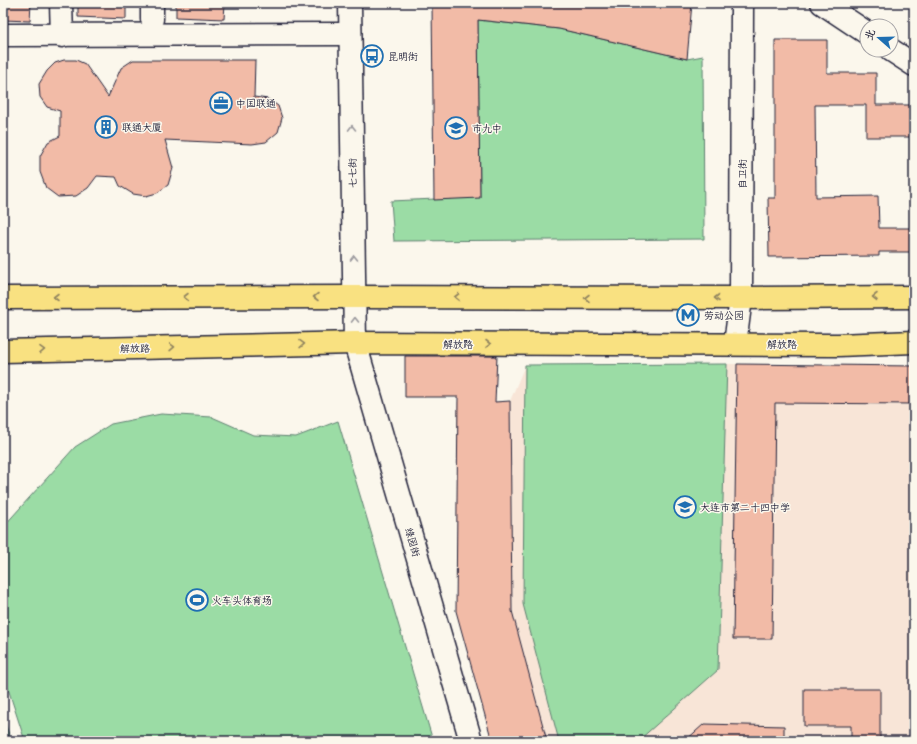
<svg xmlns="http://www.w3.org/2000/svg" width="917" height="744" font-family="Mali,'LXGW WenKai TC',sans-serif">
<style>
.built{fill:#f8e5d7}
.green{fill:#9bdca5;stroke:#5e7f70}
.building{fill:#f2bba7;stroke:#22223b}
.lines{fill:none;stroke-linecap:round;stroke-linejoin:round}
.street-casing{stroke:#22223b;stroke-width:25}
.secondary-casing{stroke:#22223b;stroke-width:25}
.primary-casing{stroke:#22223b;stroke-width:25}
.street{stroke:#fbf7ec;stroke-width:22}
.secondary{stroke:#fbf7ec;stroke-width:22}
.primary{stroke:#f9e181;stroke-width:22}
.oneway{stroke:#99979c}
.oneway2{stroke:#8e825e}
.labels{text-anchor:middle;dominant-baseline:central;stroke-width:3;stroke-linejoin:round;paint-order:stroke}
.poi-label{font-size:10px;fill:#22223b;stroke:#fbf7ec;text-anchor:start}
.street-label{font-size:10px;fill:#22223b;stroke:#fbf7ec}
</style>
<rect width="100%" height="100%" fill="#fbf7ec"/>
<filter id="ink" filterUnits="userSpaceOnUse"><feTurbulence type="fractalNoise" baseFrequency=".025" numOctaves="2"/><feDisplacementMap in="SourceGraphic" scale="8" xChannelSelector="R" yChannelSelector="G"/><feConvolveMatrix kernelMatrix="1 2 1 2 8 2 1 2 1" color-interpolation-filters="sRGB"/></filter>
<g filter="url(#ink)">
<path class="built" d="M 737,364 L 914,366 L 914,741 L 492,741 L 456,611 L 457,402 L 510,401 L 525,365 Z"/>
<g class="green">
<path d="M 478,20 L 559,29 L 687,59 L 703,56 L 704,239 L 394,241 L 391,201 L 480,197 Z"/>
<path d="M 727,364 L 718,670 L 639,740 L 634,741 L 559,741 L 523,604 L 525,365 Z"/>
<path d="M 161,414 L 212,417 L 253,435 L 296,437 L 338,421 L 433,741 L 25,741 L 3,673 L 3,527 L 75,447 L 111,424 Z"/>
<path d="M 3,716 L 11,741 L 3,741 Z"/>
</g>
<g class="building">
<path d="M 3,3 L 31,3 L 30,21 L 3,20 Z"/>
<path d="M 78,3 L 126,3 L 126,19 L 78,17 Z"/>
<path d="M 176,3 L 225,3 L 224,19 L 176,17 Z"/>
<path d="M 432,3 L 692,3 L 687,59 L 559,29 L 478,20 L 480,198 L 434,200 Z"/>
<path d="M 775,40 L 827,40 L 827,73 L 876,73 L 876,105 L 914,105 L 914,137 L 866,137 L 866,105 L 815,105 L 816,197 L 878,196 L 879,228 L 914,228 L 914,252 L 879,252 L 879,256 L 769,257 L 768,198 L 775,198 Z"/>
<path d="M 64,60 L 76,60 L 85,64 L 108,97 L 121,68 L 133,60 L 255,60 L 254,97 L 268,99 L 278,106 L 282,118 L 278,132 L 266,142 L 252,144 L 165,140 L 173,168 L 168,185 L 157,193 L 146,196 L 133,194 L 120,186 L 116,177 L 97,176 L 88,188 L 76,196 L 58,197 L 46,188 L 40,172 L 40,156 L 48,142 L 60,136 L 60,111 L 47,107 L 40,97 L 39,84 L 47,71 L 55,63 Z"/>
<path d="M 405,356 L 497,356 L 495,402 L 510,401 L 512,611 L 547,741 L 492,741 L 456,611 L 458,397 L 405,397 Z"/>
<path d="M 737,364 L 914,366 L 914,404 L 775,403 L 772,639 L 733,639 Z"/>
<path d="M 804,689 L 880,689 L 880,741 L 851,741 L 851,726 L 804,726 Z"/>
<path d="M 704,724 L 784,726 L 784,741 L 685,741 Z"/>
</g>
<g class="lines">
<g class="street-casing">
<g id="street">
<path d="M 61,3 L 62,36"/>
<path d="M 152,19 L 152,3"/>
<path d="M 3,35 L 350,34"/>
<path d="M 355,343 L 471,741"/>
<path d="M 735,344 L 741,298 L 742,3"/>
</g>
</g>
<g class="secondary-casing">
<g id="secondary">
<path d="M 350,3 L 355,343"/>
<path d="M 822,3 L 867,33"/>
<path d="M 891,50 L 914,65"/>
</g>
</g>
<g class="primary-casing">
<g id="primary">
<path d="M 3,298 L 355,297 L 741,298 L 914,297"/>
<path d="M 3,351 L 355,343 L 838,345 L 914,342"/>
</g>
</g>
<use href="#street" class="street"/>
<use href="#secondary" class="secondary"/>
<use href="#primary" class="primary"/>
</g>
<defs><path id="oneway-chevron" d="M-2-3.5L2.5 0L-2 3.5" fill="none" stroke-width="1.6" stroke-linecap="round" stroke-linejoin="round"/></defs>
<g class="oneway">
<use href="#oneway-chevron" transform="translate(352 128) rotate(-91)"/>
<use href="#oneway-chevron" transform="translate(354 258) rotate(-91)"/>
<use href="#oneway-chevron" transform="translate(355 320) rotate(-91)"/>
</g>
<g class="oneway2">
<use href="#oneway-chevron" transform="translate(56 297) rotate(180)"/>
<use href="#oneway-chevron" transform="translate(186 297) rotate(180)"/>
<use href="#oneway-chevron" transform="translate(316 297) rotate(180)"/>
<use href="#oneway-chevron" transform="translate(457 297) rotate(-180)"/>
<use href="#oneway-chevron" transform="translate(875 297) rotate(180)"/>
<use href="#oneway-chevron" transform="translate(587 298) rotate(-180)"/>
<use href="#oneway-chevron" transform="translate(717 298) rotate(-180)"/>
<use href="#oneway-chevron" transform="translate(302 344) rotate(-1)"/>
<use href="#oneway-chevron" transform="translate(488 344)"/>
<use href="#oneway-chevron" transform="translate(172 347) rotate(-1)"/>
<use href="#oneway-chevron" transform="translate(42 350) rotate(-1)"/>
</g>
</g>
<defs>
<g id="bus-ring" transform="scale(1.15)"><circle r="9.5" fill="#fbf7ec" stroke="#1f6fb2" stroke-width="1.5"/><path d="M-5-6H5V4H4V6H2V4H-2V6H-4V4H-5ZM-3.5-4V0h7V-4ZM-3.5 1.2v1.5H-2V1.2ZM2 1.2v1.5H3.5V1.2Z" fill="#1f6fb2"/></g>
<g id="office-ring" transform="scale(1.15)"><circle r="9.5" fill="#fbf7ec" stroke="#1f6fb2" stroke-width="1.5"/><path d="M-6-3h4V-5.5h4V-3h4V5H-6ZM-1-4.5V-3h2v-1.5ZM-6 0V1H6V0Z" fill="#1f6fb2"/></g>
<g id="building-ring" transform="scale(1.15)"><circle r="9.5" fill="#fbf7ec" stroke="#1f6fb2" stroke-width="1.5"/><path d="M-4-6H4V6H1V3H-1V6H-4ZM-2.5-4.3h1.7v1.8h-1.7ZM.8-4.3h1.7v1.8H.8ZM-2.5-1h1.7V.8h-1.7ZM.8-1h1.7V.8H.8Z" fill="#1f6fb2"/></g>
<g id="school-ring" transform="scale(1.15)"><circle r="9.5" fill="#fbf7ec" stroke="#1f6fb2" stroke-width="1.5"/><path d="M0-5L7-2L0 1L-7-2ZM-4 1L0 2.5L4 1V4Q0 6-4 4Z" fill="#1f6fb2"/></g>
<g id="metro-ring" transform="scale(1.15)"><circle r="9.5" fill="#fbf7ec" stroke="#1f6fb2" stroke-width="1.5"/><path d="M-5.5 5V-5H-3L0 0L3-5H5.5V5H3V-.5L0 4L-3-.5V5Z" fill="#1f6fb2"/></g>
<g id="stadium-ring" transform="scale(1.15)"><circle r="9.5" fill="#fbf7ec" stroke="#1f6fb2" stroke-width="1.5"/><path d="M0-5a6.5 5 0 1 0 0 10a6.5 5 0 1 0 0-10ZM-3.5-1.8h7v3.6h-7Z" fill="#1f6fb2"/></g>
</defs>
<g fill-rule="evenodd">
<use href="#bus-ring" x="372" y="56"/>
<use href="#office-ring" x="221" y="103"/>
<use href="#building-ring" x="106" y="127"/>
<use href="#school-ring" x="456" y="128"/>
<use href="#metro-ring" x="688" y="315"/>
<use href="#school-ring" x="685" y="507"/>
<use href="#stadium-ring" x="197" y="600"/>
</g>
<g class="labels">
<g class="poi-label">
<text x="388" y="56">昆明街</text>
<text x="236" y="103">中国联通</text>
<text x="122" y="127">联通大厦</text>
<text x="472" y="128">市九中</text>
<text x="704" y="315">劳动公园</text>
<text x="700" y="507">大连市第二十四中学</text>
<text x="212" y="600">火车头体育场</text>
</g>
<g class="street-label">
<text transform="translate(352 173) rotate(-91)">七七街</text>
<text transform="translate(742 174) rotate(-90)">自卫街</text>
<text x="458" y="344">解放路</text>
<text x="782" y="344">解放路</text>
<text transform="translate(135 348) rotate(-1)">解放路</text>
<text transform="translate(413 542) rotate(74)">绿园街</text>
</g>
</g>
<rect width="917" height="744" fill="none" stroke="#fbf7ec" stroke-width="16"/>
<rect x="8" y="8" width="901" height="728" fill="none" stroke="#22223b" stroke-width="1.5" filter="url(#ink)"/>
<g transform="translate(879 38) rotate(290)"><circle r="19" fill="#fbf7ec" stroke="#a4a2a5"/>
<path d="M0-3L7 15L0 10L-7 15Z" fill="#1f6fb2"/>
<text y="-6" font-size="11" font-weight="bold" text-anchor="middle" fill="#22223b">北</text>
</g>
</svg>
